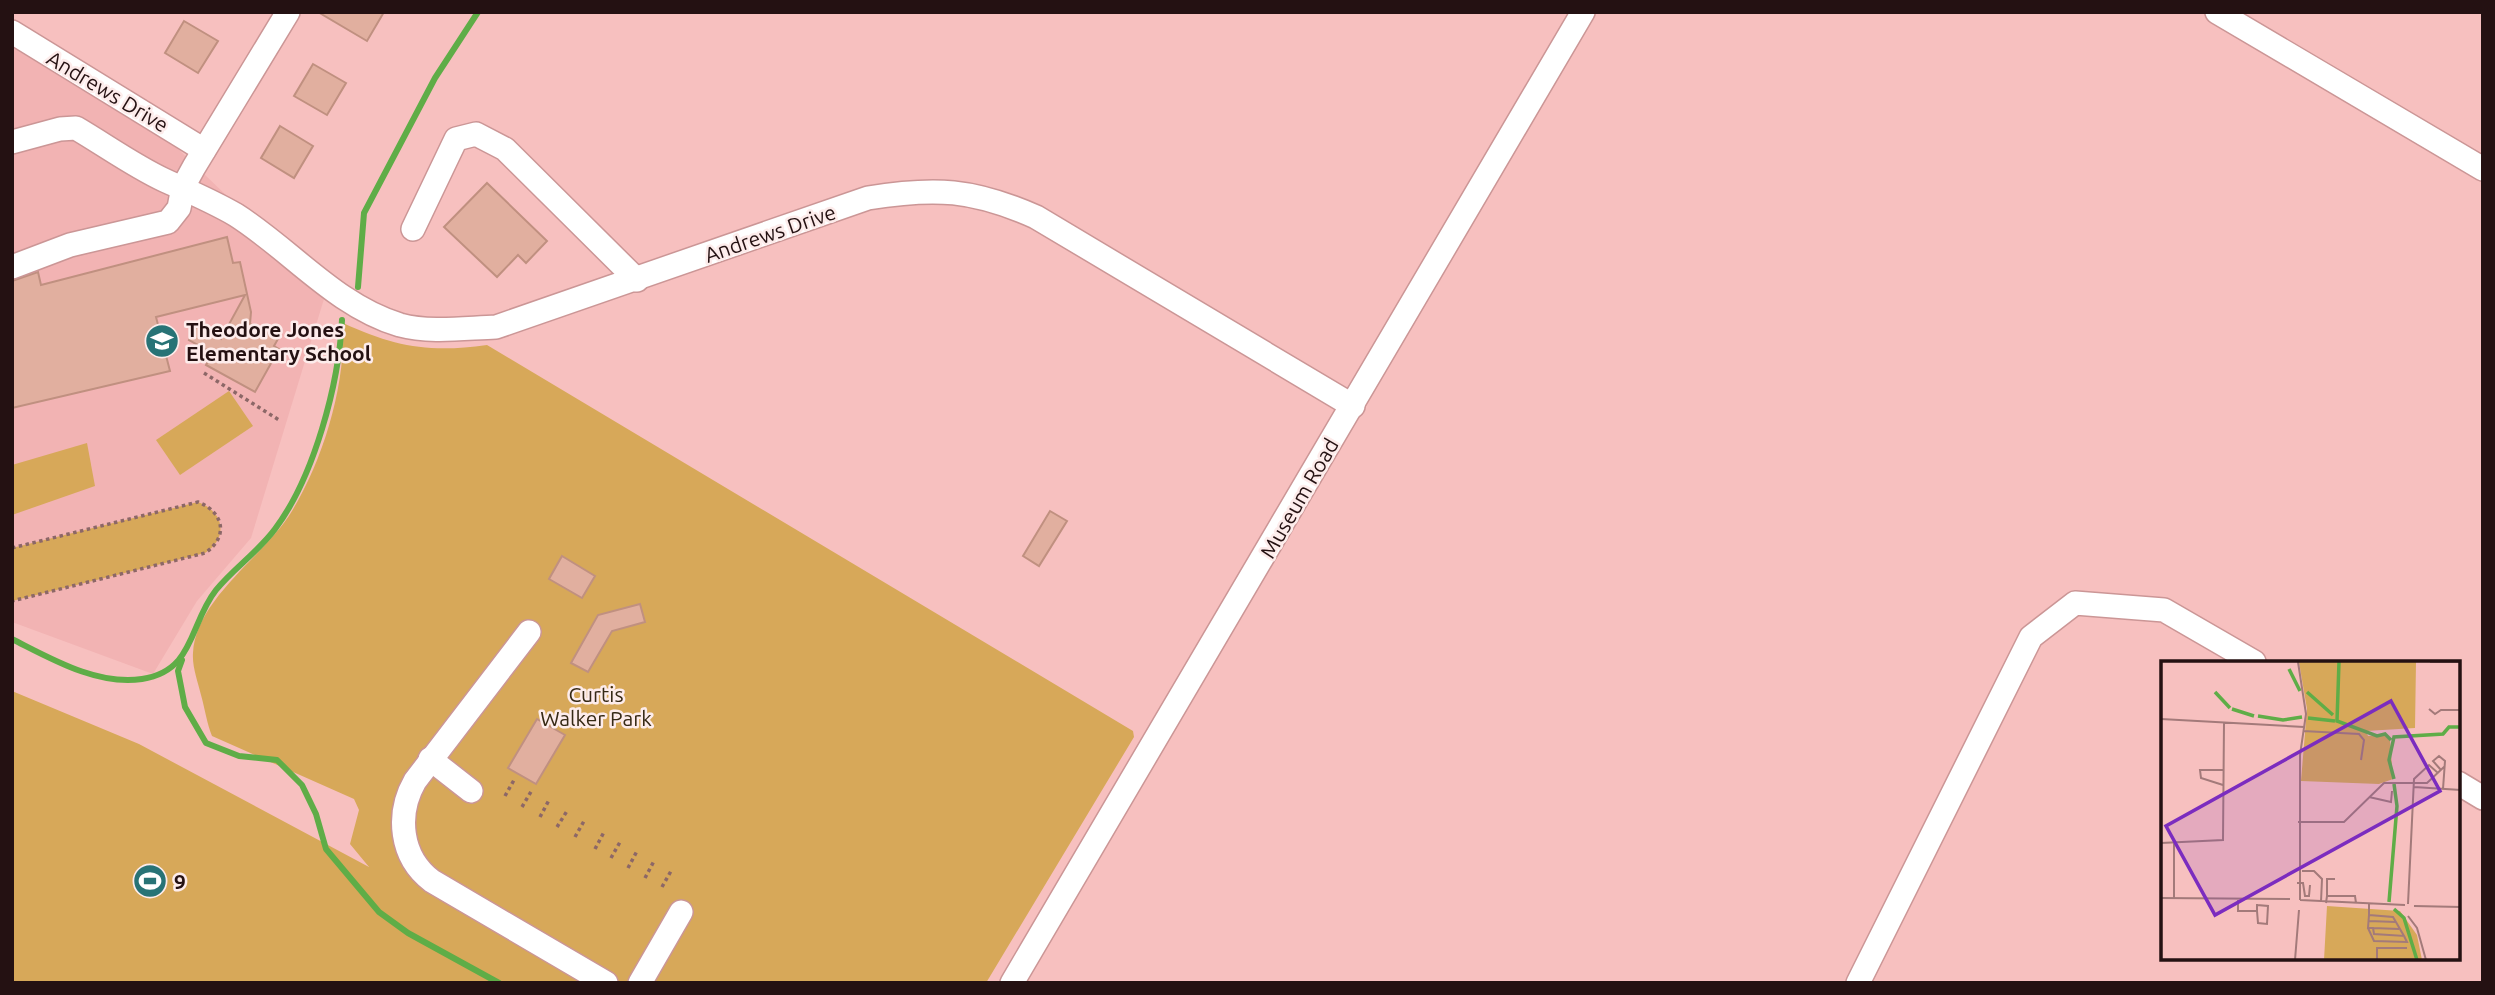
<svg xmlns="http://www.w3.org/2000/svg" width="2495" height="995" font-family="Ubuntu,sans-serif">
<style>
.built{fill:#f2b3b3}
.green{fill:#d7a859}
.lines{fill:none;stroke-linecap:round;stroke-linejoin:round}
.stream{stroke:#5fad47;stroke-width:6}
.building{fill:#e1af9f;stroke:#c09080;stroke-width:2}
.minor-casing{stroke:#cb9696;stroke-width:26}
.path{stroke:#8c6767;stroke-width:3.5;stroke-dasharray:3.5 3.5;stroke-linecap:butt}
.minor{stroke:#fff;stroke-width:23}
.labels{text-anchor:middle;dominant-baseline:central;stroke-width:5;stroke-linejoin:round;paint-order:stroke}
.street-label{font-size:21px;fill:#241112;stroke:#fdeceb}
.poi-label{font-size:21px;font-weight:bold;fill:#241112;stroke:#fdeceb;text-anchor:start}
.park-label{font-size:21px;fill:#362915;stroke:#fdeceb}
.inset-river{fill:none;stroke:#5fad47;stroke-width:3.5}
.inset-road{fill:none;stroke:#a37a7a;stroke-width:2}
.view{fill:#7b2cbf;fill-opacity:0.15;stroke:#7b2cbf;stroke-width:3.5}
.inset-edge{fill:none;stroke:#241112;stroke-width:3.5}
</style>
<rect width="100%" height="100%" fill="#f7c0bf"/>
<path class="built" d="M 12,47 L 177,148 L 229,198 L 331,276 L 251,538 L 197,601 L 153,674 L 12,622 Z"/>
<g class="green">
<path d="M 343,323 C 395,347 430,353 487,345 L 1133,731 L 1134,737 L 986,983 L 12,983 L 12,691 L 139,744 L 369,867 L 350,844 L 359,810 L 354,799 L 212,736 C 207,724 205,709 201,695 C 198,682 192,667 193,653 C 196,598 265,556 292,511 C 324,458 346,384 343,323 Z"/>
<path d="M 229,391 L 253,426 L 180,475 L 156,440 Z"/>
<path d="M 87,443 L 95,486 L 12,515 L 12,465 Z"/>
<path d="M 198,502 C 224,512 229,537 205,553 L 12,601 L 12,548 Z"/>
</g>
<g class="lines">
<g class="stream">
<path d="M 358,287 L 364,213 L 435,78 L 478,12"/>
<path d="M 12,639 C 50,658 97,686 142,679 C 195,671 189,624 216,590 C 234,568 258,552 275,529 C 314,477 339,384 342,320"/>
<path d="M 182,660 L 178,671 L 185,707 L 206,743 L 239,756 L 277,760 L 302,785 L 316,814 L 326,849 L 379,912 L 408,933 L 499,983"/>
</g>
</g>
<g class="building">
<path d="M 318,12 L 384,12 L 367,41 Z"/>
<path d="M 184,21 L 218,41 L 198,73 L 165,53 Z"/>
<path d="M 313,64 L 346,83 L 327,115 L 294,96 Z"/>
<path d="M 280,126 L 313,146 L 294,178 L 261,158 Z"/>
<path d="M 487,183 L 547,241 L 526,263 L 518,255 L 497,277 L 444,227 Z"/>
<path d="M 227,237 L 233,263 L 240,262 L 251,312 L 250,324 L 278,339 L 274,346 L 279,349 L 255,392 L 206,365 L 212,353 L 189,340 L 197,326 L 221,339 L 245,295 L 156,317 L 170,371 L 12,408 L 12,281 L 38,272 L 41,285 Z"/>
<path d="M 1050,511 L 1067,521 L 1039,566 L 1023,556 Z"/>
<path d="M 562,556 L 595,576 L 582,598 L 549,579 Z"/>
<path d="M 640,604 L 645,622 L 612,631 L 588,672 L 571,663 L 598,615 Z"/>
<path d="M 537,719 L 565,735 L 536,784 L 508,768 Z"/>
</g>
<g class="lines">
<g class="minor-casing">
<g id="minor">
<path d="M 2217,12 L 2483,169"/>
<path d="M 12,32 L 204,150"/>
<path d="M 12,142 L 60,129 L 76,128 C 105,145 134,166 164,180 C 188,191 212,201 236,215 C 291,250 336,306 400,325 C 430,333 465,328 496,327 L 868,198 C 935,187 973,189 1036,217 L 1353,406"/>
<path d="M 413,229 L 456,139 L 476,134 L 505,149 L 637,280"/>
<path d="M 12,267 L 70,245 L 168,222 L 179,208 L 183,187 L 194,167 L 288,12"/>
<path d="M 529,632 L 415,781 C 396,814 400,857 432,881 L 606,983"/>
<path d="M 430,759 L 471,791"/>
<path d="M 2458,783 L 2483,798"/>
<path d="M 640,983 L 681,912"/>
<path d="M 1012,983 L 1583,12"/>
<path d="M 1858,983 L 2031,637 L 2075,603 L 2164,610 L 2254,662"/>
</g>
</g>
<g class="path">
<path d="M 204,373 L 279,420"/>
<path d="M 12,548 L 198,502 C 224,512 229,537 205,553 L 12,601"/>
<path d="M 505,796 L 514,780"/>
<path d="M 522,807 L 532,790"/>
<path d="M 540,817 L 549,800"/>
<path d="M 557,827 L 567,811"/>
<path d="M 575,837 L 584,821"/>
<path d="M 595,849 L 604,832"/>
<path d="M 611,858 L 620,842"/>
<path d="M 628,868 L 637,851"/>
<path d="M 645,878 L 654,861"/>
<path d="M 662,887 L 671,871"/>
</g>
<use href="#minor" class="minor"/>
</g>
<defs>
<g id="school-disc" transform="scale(1.75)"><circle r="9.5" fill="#287376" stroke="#fdeceb"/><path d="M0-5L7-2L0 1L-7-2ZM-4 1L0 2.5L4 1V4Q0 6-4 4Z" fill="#fff"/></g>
<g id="stadium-disc" transform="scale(1.75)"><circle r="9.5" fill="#287376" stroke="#fdeceb"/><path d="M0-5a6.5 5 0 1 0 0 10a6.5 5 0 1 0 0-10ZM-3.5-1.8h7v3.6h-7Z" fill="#fff"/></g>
</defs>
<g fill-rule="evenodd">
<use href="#school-disc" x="162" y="341"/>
<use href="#stadium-disc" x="150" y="881"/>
</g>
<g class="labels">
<g class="street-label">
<text transform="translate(108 91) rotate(31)">Andrews Drive</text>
<text transform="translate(770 233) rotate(-19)">Andrews Drive</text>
<text transform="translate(1299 498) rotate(-60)">Museum Road</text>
</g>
<g class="poi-label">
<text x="186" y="329">Theodore Jones<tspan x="186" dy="24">Elementary School</tspan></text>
<text x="174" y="881">9</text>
</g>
<g class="park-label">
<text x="596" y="694">Curtis<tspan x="596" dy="24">Walker Park</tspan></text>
</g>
</g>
<g transform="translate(2161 661)">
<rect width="299" height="299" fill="#f7c0bf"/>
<path d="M 138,1 L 255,1 L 254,67 L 205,70 L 207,75 L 223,74 L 229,80 L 232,118 L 218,123 L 140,120 L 146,48 ZM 166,245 L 239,250 L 256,274 L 261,299 L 163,299 Z" fill="#d7a859"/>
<path class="inset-river" d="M 178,1 L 176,60 L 216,75 L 224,73 L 230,79M 128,8 L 139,30M 54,31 L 69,47M 146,31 L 172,54M 71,48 L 93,55M 97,55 L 122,59 L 141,56M 147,57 L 174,60M 233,118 L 228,99 L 233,76 L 282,73 L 288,66 L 298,66M 228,241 L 236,145 L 233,123M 233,248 L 243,257 L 256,299"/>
<path class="inset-road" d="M 137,1 L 145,53 L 139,94 L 139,239M 269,1 L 300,1M 268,48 L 274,53 L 280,49 L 300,49M 0,58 L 143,66M 142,70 L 198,73 L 203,79 L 200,99M 280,109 L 272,100 L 278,95 L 284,100 L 282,128M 62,124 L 40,117 L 39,109 L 63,109M 253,126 L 300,129M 208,136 L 230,141 L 231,130M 137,161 L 183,161 L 223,122 L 266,122 L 284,105M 0,182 L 62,179 L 63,62M 141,210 L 153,210 L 161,218 L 160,241M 136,222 L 142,222 L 144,235 L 148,235 L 149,224M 166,235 L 166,218 L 174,218M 0,237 L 129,238M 13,238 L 13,182M 77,239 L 77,250 L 96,250 L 96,243M 139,239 L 244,244M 165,242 L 166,235 L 194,235 L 195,242M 247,243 L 253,118 L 268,104 L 277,112M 253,245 L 300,246M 96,250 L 97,262 L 106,263 L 107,245 L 96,244M 208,254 L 232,256 L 243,275 L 213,273 L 212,267 L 207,267 L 208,254 L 208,243M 247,255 L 256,267 L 265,299M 208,260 L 235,261M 207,267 L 213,280 L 246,281 L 243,275M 212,267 L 238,268M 134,299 L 138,249M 216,299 L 216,287 L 246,287"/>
<path class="view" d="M 230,40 L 279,130 L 54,254 L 5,165 Z"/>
<rect width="299" height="299" class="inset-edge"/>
</g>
<rect width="2495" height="995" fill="none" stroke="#241112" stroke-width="28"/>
</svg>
